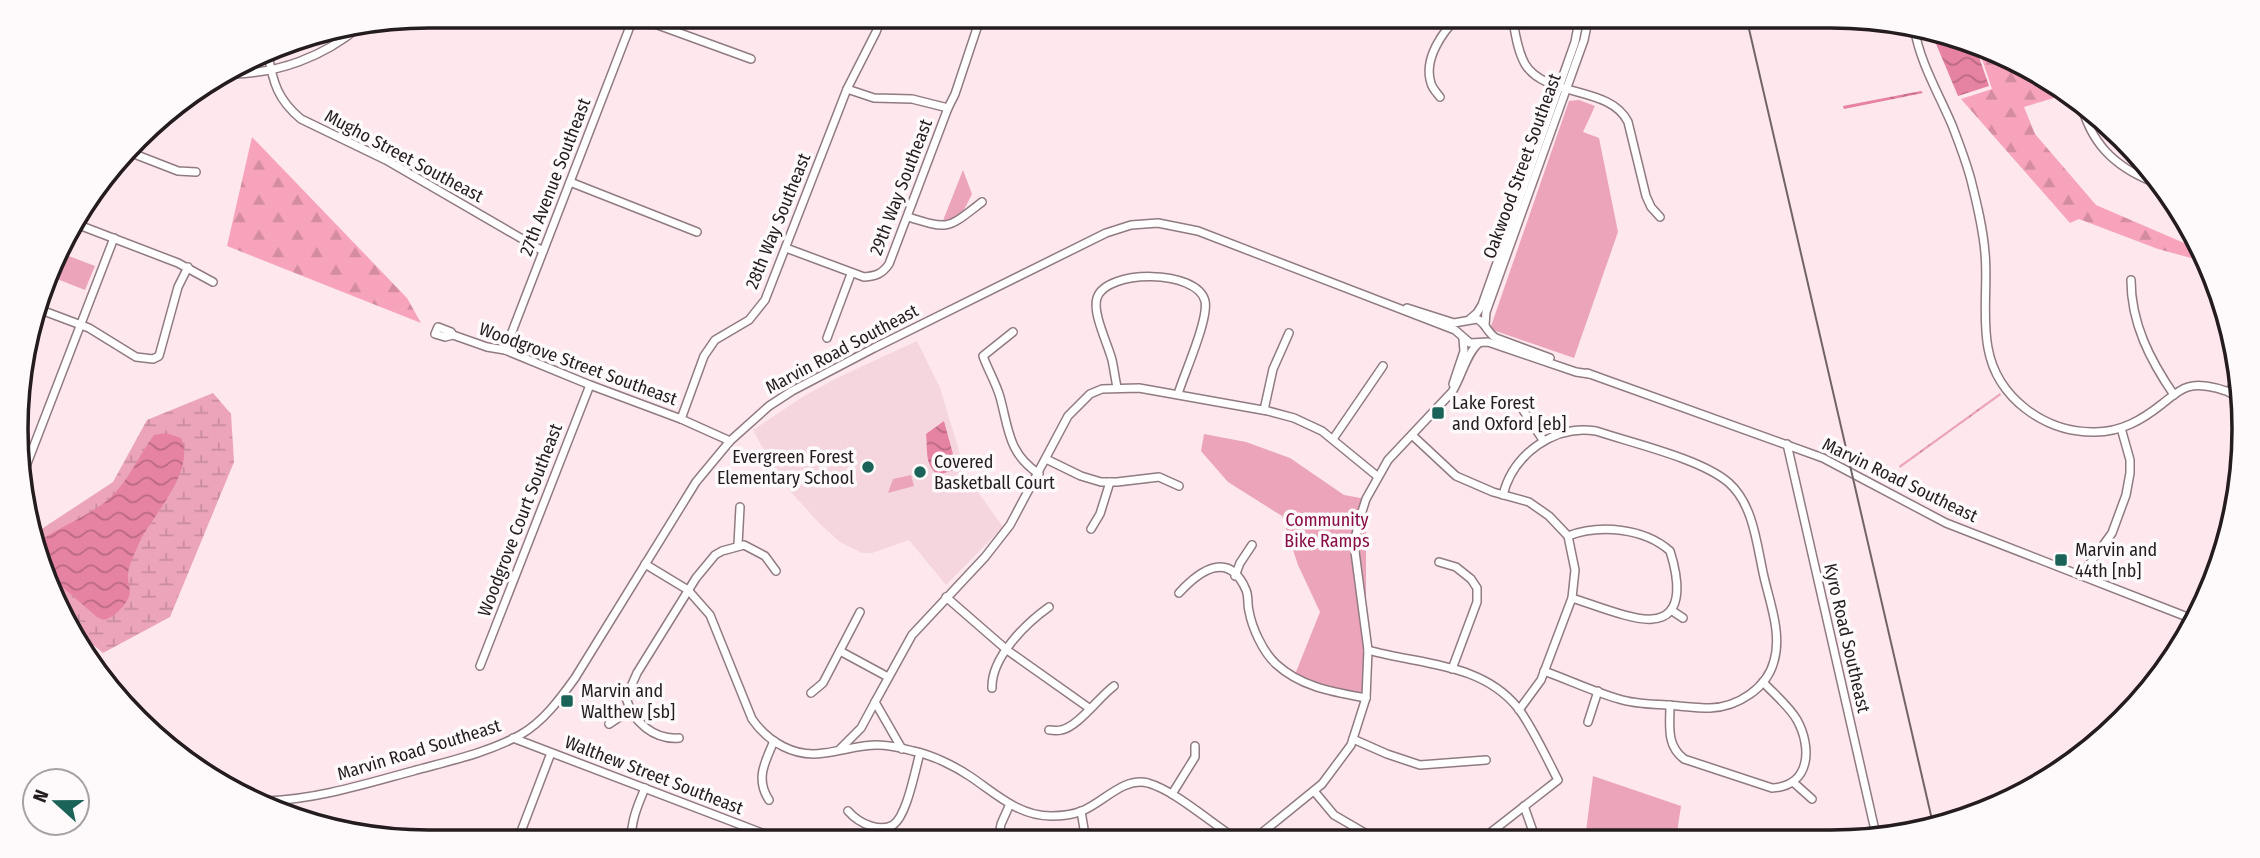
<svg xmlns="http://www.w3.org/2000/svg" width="2260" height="858" font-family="'Fira Sans Condensed',sans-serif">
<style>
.built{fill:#f5d6de}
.grass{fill:url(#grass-dots)}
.forest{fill:url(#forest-firs)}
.wetland{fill:url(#wetland-marsh)}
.green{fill:#eba4b9}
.water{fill:url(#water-waves)}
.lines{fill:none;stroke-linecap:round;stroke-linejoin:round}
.minor-casing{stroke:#907b81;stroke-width:10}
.minor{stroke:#fff;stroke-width:7}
.rail{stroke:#716467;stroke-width:2}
.poi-dot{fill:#1b6358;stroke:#fefafb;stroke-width:2.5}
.labels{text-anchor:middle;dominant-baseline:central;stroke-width:7;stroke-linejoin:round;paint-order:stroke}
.street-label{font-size:18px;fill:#241c1e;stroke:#fefafb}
.poi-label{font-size:18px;fill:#241c1e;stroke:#fefafb;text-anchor:start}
.park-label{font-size:18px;fill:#880d47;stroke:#fefafb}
.rim{fill:none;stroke:#241c1e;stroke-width:3.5}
</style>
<defs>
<pattern id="grass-dots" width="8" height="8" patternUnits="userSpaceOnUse" patternTransform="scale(1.75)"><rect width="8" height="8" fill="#eba4b9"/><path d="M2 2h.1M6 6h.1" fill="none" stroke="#c98d9f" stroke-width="1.8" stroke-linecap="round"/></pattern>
<pattern id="forest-firs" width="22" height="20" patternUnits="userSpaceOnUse" patternTransform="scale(1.75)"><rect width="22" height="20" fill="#f7a3bc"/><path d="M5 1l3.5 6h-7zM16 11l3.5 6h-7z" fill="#d48ca1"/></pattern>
<pattern id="wetland-marsh" width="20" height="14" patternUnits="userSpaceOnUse" patternTransform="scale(1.75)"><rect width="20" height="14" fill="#eba4b9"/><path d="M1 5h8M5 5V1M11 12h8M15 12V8" fill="none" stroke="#c98d9f"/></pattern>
<pattern id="water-waves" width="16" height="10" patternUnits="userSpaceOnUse" patternTransform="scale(1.75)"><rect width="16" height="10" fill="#e682a2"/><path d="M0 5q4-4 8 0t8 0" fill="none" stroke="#ba6a83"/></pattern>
</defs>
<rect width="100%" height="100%" fill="#fee7ed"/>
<path class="built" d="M 917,341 L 940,388 L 967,477 L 1003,527 L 946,585 L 909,540 L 872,553 L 862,553 L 840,542 L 819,523 L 780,480 L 753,430 L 804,396 L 837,378 Z"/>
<path class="grass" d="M 2000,393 L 2001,395 L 1900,468 L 1899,466 Z"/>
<g class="forest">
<path d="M 1979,50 L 2067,94 L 2024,107 L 2035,134 L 2096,205 L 2198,249 L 2202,261 L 2158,249 L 2079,219 L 2070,223 L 1961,99 L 1992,89 Z"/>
<path d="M 252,137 L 407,298 L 421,323 L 227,246 Z"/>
</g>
<path class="wetland" d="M 213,393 L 231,414 L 234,462 L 170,617 L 103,653 L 73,628 L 34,534 L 113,482 L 147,420 Z"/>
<g class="green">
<path d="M 1579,100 L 1595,106 L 1583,132 L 1599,138 L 1618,232 L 1574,358 L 1490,329 L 1569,101 Z"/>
<path d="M 963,170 L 972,194 C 963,212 963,216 942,223 Z"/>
<path d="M 61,253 L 95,266 L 85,290 L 52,277 Z"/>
<path d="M 1204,434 L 1246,442 L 1290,458 L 1344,495 L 1366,499 L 1366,698 L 1294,677 L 1320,612 L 1298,565 L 1282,516 L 1228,482 L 1201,451 Z"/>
<path d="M 911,475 L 914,486 L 888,493 L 893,479 Z"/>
<path d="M 1593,776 L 1681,806 L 1676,839 L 1585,839 Z"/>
</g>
<g class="water">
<path d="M 1938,30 L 1976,48 L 1989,86 L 1958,96 L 1931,32 Z"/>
<path d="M 1921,91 L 1923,93 L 1844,109 L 1843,106 Z"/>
<path d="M 944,421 L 957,469 L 938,475 C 924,464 928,450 926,434 Z"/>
<path d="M 166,433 L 181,438 C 196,471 154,513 140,541 C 136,551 127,567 128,577 C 128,585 132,591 128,599 C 123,608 114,617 104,620 L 97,617 L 52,578 L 37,543 C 61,525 89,517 111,497 C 129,480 139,455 154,435 Z"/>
</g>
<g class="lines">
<g class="minor-casing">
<g id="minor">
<path d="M 633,16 L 751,59"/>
<path d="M 1512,16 C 1515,31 1517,50 1525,64 C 1545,98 1610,85 1628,122 L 1646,196 L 1651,207 L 1660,217"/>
<path d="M 1914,27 C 1920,63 1938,92 1952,125 C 1959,143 1966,161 1971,180 C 1977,204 1983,228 1985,253 C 1988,284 1982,317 1988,348 C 1997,398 2045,433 2095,432 C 2121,432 2142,420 2162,404 C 2170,398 2178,390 2188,387 C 2204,382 2225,390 2239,396"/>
<path d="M 268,54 C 273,83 278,100 301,119 L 386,160 L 543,251"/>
<path d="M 233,74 C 279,73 323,57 359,27"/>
<path d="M 847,89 L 874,98 L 912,99 L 948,108"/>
<path d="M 1440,97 C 1437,93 1432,88 1431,83 C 1423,59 1443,31 1459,16"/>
<path d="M 2080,100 C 2090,142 2113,166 2153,182"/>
<path d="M 129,152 L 178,171 L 196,172"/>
<path d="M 570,182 L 697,232"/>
<path d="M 908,217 C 950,230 947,229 982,202"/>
<path d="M 71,222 L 178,263 L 213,282"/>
<path d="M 786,248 L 864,277 C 876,276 882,274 889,264 L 948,108 L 955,94 L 981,16"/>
<path d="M 2131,280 C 2131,323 2150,360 2174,395"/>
<path d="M 1407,308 L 1454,323 L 1477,319 C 1486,323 1487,333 1496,338 L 1550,358"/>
<path d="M 41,310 L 89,328 L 136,357 L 153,359 L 159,356 L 178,287 L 188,267"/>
<path d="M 1470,319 L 1477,313 L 1482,305 L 1575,42 L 1580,16"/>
<path d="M 1485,325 L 1486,312 L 1584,40 L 1589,16"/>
<path d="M 438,327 L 451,332 L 453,335 L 445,337 L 435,334 Z"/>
<path d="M 1013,332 L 983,356 C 988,370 996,383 1000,397 C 1009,430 1008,453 1039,474"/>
<path d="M 453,335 L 487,347 L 505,350 L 590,385 L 681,419 L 730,441"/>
<path d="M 827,338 L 851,274"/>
<path d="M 505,350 L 634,16"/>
<path d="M 1587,373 L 1823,458 L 1946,523 L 2195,620"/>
<path d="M 1453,384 L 1464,351 L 1463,338"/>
<path d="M 1117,387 C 1115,378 1114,369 1112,360 C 1108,344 1092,313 1097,298 C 1106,269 1197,269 1205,301 C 1209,319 1184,374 1178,394"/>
<path d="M 2230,393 L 2238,368"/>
<path d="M 1517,401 L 1543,440"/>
<path d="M 1264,410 L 1273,369 L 1289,333"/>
<path d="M 681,419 L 704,356 L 715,340 L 749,320 L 765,300 L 847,89 L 876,32 L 882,16"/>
<path d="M 1412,435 L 1456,476 L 1493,492 L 1529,502 L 1549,516 L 1568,536 L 1575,570 L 1572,598 L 1541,680 L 1519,710"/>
<path d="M 1333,439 L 1383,366"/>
<path d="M 1787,444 L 1877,839"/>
<path d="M 1046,459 L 1081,476 L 1101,482 L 1117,482 L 1159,477 L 1179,486"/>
<path d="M 23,474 L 114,238"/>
<path d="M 1503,495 C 1513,454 1555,424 1596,431 C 1632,443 1702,459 1729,483 C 1754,505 1757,547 1764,577 C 1770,603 1782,634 1774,661 C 1767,688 1738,707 1710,708 C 1696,708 1681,706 1667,705 C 1651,704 1634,704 1619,699 C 1594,692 1569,680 1544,671"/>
<path d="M 1091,529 L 1100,514 L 1110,482"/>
<path d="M 1568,536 C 1600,524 1644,528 1670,551 C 1677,573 1687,617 1652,619 C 1633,621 1592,604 1572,598"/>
<path d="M 738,545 L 740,507"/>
<path d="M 1439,562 L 1456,567 L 1471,579 L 1477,588 L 1477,602 L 1452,669"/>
<path d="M 645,564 L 688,590 L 710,615 L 752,719 C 768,742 795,758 824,753 C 842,751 859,745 877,745 C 888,745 902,748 913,751 C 932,755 955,766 971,777 C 996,794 1019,816 1051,816 C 1061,816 1072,815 1082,811 C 1104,802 1123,777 1148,783 C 1176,791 1212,824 1238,840"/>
<path d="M 1235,576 L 1240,563 L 1252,545"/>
<path d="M 2081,576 L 2112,533 L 2126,495 L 2130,473 L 2130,460 L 2121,428"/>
<path d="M 1179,593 C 1200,570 1229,550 1246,590 C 1249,597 1247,604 1249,611 C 1252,628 1263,652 1276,664 C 1301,687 1333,692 1366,698"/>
<path d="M 946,597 L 1007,650 L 1089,708"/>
<path d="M 1671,610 L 1683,618"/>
<path d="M 1368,650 C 1420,665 1481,662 1518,708 C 1533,728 1546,757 1558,780 L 1481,840"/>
<path d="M 840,651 L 888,677"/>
<path d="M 480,666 L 590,385"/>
<path d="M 992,688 C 991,658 1025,624 1049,607"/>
<path d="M 811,693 L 823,683 L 860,612"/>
<path d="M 1670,705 C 1670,726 1666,745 1684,759 L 1772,788 C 1811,786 1812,747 1797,720 C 1789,706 1774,694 1763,682"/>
<path d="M 1588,722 L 1598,691"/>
<path d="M 609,724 L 630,710"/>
<path d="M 1049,730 C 1053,730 1057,731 1061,730 C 1078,727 1099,697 1114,686"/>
<path d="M 513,738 L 783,841"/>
<path d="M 679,738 C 654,740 633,722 626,698 L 637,673 L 696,578 L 715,555 L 722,551 L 744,545 L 765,556 L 776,571"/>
<path d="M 1353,739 L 1387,754 L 1420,765 L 1486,760"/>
<path d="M 840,749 L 861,728 L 875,702"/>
<path d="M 902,749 L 875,702 L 912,635 L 985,557 L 1010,525 L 1068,416 L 1090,394 L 1102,389 L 1139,388 L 1268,411 L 1294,418 L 1322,431 L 1377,476"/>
<path d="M 1793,782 L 1812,799"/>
<path d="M 1314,791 L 1334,815 L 1377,840"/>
<path d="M 1172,794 L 1195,757 L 1195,746"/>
<path d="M 769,800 C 755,779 765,762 774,741"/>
<path d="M 267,801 C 318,799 365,784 413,771 C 449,761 487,753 520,735 C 543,722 560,699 575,678 L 696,482 L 730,441 L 769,406 L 792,391 L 874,348 L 1106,233 L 1131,225 L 1158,223 L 1198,231 L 1455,330 L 1470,343 L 1488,342 L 1576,372 L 1589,374"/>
<path d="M 1524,806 L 1536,840"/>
<path d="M 848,811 C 855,819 861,823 871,826 C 878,828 886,829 893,825 C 907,816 915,770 920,753"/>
<path d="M 1081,811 L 1086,841"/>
<path d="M 1253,840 L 1322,784 L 1351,745 L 1366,698 L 1368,650 L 1354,544 L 1359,521 L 1366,499 L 1388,460 L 1452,392 C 1461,378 1467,352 1479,343"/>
<path d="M 998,841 L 1001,824 L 1010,804"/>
<path d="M 517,842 L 551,753"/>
<path d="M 631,842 C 631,821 637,807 645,788"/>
</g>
</g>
<use href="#minor" class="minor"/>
<path class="rail" d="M 1746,16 L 1933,824"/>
</g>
<g class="poi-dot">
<rect x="1431" y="406" width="14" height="14" rx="3.5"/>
<circle cx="868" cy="467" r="7"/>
<circle cx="920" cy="472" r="7"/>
<rect x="2054" y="553" width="14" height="14" rx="3.5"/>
<rect x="560" y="694" width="14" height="14" rx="3.5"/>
</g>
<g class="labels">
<g class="street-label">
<text transform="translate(404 156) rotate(28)">Mugho Street Southeast</text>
<text transform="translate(1522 166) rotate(-70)">Oakwood Street Southeast</text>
<text transform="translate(555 177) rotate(-69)">27th Avenue Southeast</text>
<text transform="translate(901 187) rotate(-69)">29th Way Southeast</text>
<text transform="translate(778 221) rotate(-68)">28th Way Southeast</text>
<text transform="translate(842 349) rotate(-28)">Marvin Road Southeast</text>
<text transform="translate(578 364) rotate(20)">Woodgrove Street Southeast</text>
<text transform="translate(1900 480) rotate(26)">Marvin Road Southeast</text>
<text transform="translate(520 520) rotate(-69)">Woodgrove Court Southeast</text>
<text transform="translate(1847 638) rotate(77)">Kyro Road Southeast</text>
<text transform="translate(419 750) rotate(-17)">Marvin Road Southeast</text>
<text transform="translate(654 775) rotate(21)">Walthew Street Southeast</text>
</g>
<g class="poi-label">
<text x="1452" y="403">Lake Forest<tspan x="1452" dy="21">and Oxford [eb]</tspan></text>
<text x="854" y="457" text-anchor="end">Evergreen Forest<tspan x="854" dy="21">Elementary School</tspan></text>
<text x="934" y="462">Covered<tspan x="934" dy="21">Basketball Court</tspan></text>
<text x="2075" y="550">Marvin and<tspan x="2075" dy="21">44th [nb]</tspan></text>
<text x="581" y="691">Marvin and<tspan x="581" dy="21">Walthew [sb]</tspan></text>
</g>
<g class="park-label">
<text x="1327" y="520">Community<tspan x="1327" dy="21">Bike Ramps</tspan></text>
</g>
</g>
<path d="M0 0H2260V858H0ZM429 28H1831A401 401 0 0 1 2232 429V429A401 401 0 0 1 1831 830H429A401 401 0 0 1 28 429V429A401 401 0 0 1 429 28Z" fill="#fefafb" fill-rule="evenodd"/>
<path class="rim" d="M429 28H1831A401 401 0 0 1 2232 429V429A401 401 0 0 1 1831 830H429A401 401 0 0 1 28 429V429A401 401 0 0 1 429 28Z"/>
<g transform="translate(56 802) rotate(291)"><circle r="33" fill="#fefafb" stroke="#a7a1a3" stroke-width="2"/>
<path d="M0-5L12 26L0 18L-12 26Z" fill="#1b6358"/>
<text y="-10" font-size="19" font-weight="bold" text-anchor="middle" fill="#241c1e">N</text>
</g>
</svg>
